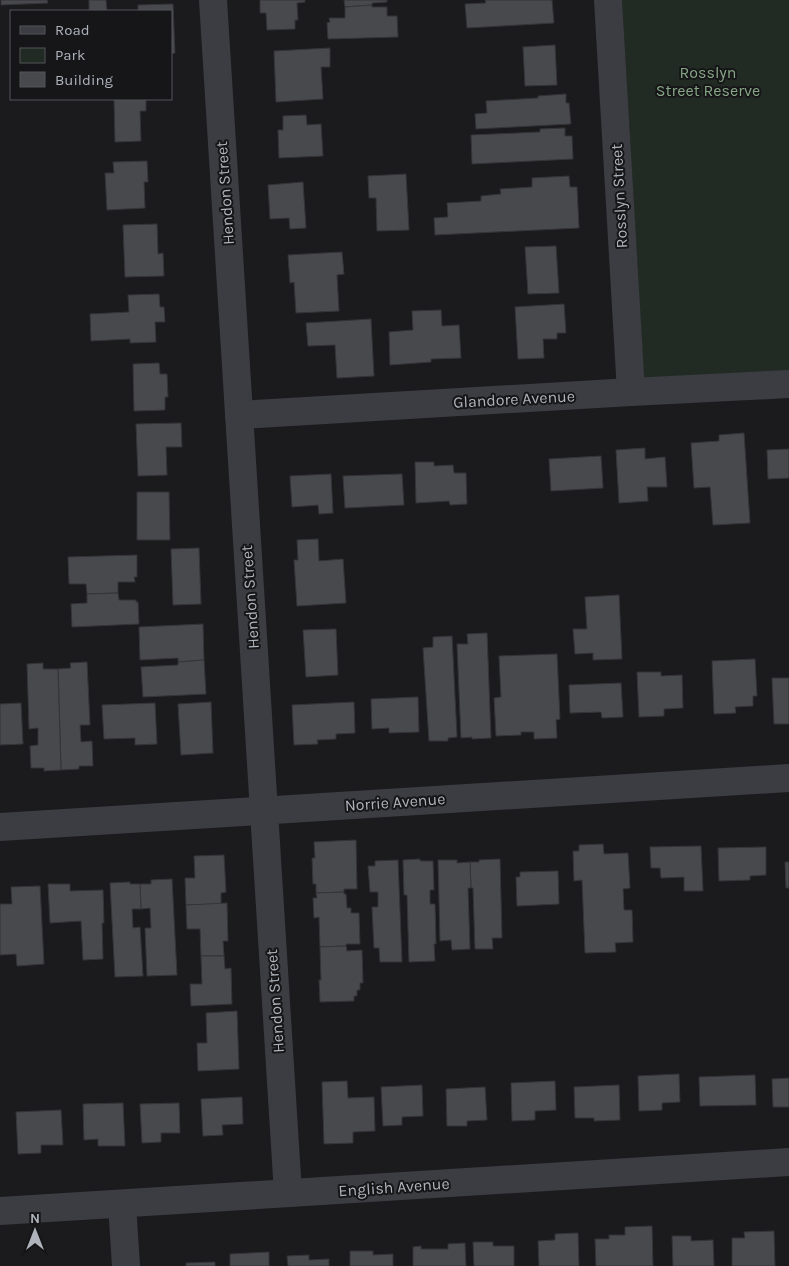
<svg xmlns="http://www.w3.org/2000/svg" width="789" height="1266" font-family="Karla,sans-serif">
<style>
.green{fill:#222b23}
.building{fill:#48494d;stroke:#353539}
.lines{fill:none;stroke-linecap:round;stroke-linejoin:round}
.minor{stroke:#3c3d42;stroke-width:28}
.labels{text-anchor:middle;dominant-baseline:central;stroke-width:4;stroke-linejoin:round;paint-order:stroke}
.park-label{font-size:16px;fill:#87a686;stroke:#161618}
.street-label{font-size:16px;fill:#aeb3bc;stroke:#161618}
</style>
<rect width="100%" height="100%" fill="#1b1b1d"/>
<path class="green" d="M 622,0 L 789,0 L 789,375 L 644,382 Z"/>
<g class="building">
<path d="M 1,0 L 47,0 L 48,3 L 1,5 Z"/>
<path d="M 89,0 L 106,0 L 107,11 L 89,11 Z"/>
<path d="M 260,0 L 305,0 L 305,2 L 297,3 L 298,20 L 295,20 L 295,29 L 267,30 L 266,13 L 260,13 Z"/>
<path d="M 344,0 L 387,0 L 387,2 L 372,3 L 372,5 L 345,7 Z"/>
<path d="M 485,0 L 552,0 L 554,23 L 467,28 L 465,4 L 486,3 Z"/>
<path d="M 173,4 L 175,53 L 171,54 L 171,11 L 138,11 L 138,5 Z"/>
<path d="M 372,5 L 372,7 L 387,7 L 387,16 L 397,16 L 398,37 L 328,39 L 327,23 L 330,22 L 329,18 L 345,18 L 345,7 Z"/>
<path d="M 555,45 L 557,85 L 525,86 L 523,47 Z"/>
<path d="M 330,48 L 330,67 L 321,67 L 323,99 L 276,102 L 274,51 Z"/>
<path d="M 566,94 L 566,103 L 569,103 L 571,124 L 476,129 L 475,114 L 487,113 L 486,101 L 538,98 L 538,96 Z"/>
<path d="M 114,99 L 146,99 L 146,111 L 140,111 L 141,141 L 115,142 Z"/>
<path d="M 306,115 L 307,125 L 321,124 L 323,156 L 279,158 L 278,130 L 283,130 L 283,116 Z"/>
<path d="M 565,128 L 565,136 L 572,136 L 573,159 L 472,164 L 471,135 L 540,132 L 540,129 Z"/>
<path d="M 147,161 L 148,182 L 144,182 L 145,208 L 107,210 L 105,173 L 114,173 L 113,162 Z"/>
<path d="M 406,174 L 409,230 L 377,231 L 376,198 L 369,198 L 368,176 Z"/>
<path d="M 569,176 L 570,187 L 577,187 L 579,228 L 435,235 L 434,218 L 448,217 L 447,203 L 481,201 L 481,196 L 501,194 L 500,189 L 532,187 L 532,178 Z"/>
<path d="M 303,182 L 306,228 L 290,229 L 289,218 L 270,219 L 268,185 Z"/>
<path d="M 157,224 L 158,254 L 163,253 L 164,276 L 125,277 L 123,225 Z"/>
<path d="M 556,246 L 559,293 L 528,294 L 525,247 Z"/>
<path d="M 342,252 L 344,274 L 337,275 L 339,311 L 296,313 L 294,282 L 290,283 L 288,255 Z"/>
<path d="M 159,294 L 160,307 L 164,307 L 165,322 L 155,322 L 156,342 L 130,343 L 130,339 L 91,341 L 90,314 L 129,312 L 128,295 Z"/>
<path d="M 564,304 L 566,333 L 557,333 L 557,339 L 543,339 L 544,358 L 518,359 L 515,307 Z"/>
<path d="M 441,310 L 442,326 L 459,325 L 461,358 L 431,359 L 431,362 L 390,365 L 389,332 L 413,330 L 412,311 Z"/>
<path d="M 371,319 L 374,376 L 337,378 L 335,345 L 308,346 L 306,323 Z"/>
<path d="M 159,363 L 160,374 L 167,374 L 168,397 L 165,397 L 165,410 L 134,411 L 133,364 Z"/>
<path d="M 181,423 L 182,447 L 166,447 L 167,475 L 138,476 L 136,424 Z"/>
<path d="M 744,433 L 750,523 L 713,525 L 710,487 L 694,488 L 691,443 L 719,441 L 719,435 Z"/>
<path d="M 645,448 L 645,459 L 665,457 L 667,487 L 647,487 L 648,501 L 619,503 L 616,450 Z"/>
<path d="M 789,449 L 789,478 L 768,479 L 767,450 Z"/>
<path d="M 601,456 L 603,488 L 551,491 L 549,459 Z"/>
<path d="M 415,462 L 434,462 L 434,466 L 453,465 L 454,473 L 466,473 L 467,504 L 450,505 L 449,501 L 416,503 Z"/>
<path d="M 331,474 L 333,513 L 319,514 L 318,505 L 292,507 L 290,476 Z"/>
<path d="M 402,474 L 404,505 L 345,508 L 343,476 Z"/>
<path d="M 137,492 L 169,492 L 170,540 L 137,540 Z"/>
<path d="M 318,539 L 319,561 L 343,559 L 346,603 L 297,606 L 294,560 L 298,560 L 297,540 Z"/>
<path d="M 199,548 L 201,604 L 173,605 L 171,549 Z"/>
<path d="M 137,555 L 137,577 L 134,577 L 135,582 L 118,582 L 118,593 L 87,594 L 86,584 L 69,584 L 68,557 Z"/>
<path d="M 118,593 L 119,600 L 136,600 L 136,602 L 138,602 L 139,624 L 72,627 L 71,604 L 87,603 L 87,594 Z"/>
<path d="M 619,595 L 622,659 L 593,660 L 593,653 L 575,654 L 573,629 L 587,629 L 585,597 Z"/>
<path d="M 203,624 L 204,660 L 178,662 L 178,658 L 140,660 L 139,627 Z"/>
<path d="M 336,629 L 338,675 L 306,677 L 303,630 Z"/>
<path d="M 487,633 L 491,738 L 472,739 L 472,737 L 461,738 L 457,644 L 468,644 L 467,634 Z"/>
<path d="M 452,636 L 457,737 L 448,738 L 448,741 L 429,741 L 423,648 L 433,647 L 433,637 Z"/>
<path d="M 557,654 L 560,719 L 556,720 L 557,738 L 534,739 L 534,732 L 521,732 L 521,735 L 496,736 L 494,698 L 501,697 L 499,656 Z"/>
<path d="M 755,659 L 757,696 L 753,696 L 753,706 L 735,707 L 736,713 L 714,714 L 712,661 Z"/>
<path d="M 204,660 L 206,694 L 143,697 L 141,667 L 178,665 L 178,662 Z"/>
<path d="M 87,662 L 90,725 L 80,725 L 81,742 L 92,741 L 93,766 L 79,766 L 79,769 L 61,770 L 58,669 L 71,668 L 70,663 Z"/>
<path d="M 43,663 L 43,669 L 58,669 L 61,770 L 44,771 L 44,768 L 31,768 L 30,746 L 38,745 L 38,728 L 29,729 L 27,664 Z"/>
<path d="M 637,672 L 661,672 L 661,676 L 682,675 L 683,708 L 664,709 L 664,716 L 639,717 Z"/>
<path d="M 772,678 L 789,678 L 789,724 L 774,724 Z"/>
<path d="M 621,683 L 623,717 L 602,718 L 601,712 L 570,713 L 569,685 Z"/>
<path d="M 418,697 L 419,732 L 389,733 L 389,728 L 372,729 L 371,699 Z"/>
<path d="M 211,702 L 213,753 L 181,755 L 178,704 Z"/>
<path d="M 354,702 L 355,733 L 336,734 L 336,739 L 317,740 L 318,744 L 294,745 L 292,705 Z"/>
<path d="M 21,703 L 23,744 L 0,745 L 0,704 Z"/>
<path d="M 155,703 L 157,744 L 135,745 L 135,738 L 104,739 L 102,705 Z"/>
<path d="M 356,840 L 357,889 L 344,889 L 344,892 L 316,893 L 316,884 L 313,884 L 312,858 L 315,858 L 314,842 Z"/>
<path d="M 603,844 L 604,854 L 628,853 L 630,888 L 623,889 L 624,910 L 632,910 L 633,942 L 615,943 L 616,952 L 585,953 L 582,880 L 574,881 L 573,851 L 579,851 L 579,845 Z"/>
<path d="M 701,846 L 703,891 L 684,891 L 684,877 L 661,878 L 660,868 L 651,868 L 650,847 Z"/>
<path d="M 766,847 L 766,875 L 750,876 L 750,880 L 719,881 L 718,848 Z"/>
<path d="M 224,855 L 226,892 L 221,893 L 221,904 L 186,905 L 185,878 L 195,878 L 194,856 Z"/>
<path d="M 420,859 L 420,861 L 433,861 L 434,890 L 430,890 L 430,904 L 435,904 L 436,944 L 434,944 L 435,961 L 409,962 L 407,895 L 404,895 L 403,860 Z"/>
<path d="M 500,859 L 502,938 L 492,938 L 493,949 L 475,949 L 473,888 L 471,888 L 470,862 L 479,862 L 479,860 Z"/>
<path d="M 398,860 L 402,962 L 380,962 L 379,948 L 374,948 L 372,907 L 378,907 L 378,892 L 370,892 L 368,866 L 375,866 L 375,861 Z"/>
<path d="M 438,860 L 457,860 L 457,863 L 470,862 L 471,888 L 468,888 L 470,949 L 452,950 L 451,940 L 440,941 Z"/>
<path d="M 785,862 L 789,862 L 789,888 L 786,888 Z"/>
<path d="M 558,871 L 559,904 L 517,906 L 516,877 L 520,877 L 520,872 Z"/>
<path d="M 172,879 L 177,975 L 147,976 L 145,928 L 151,928 L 150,908 L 141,909 L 140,884 L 151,884 L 151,880 Z"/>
<path d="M 130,882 L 130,884 L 140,884 L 141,909 L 132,909 L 133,928 L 140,927 L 143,976 L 115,977 L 110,883 Z"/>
<path d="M 48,884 L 70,884 L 70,891 L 103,890 L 104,923 L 102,923 L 103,959 L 83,960 L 81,921 L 50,923 Z"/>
<path d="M 40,886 L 44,964 L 17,966 L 16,954 L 0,955 L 0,904 L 12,904 L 11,887 Z"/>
<path d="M 344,892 L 344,894 L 346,894 L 347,908 L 351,908 L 351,913 L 359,913 L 360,944 L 346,944 L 346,946 L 320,947 L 319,917 L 314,918 L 313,898 L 317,898 L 316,893 Z"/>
<path d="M 227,903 L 228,941 L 223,941 L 224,956 L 201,956 L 200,929 L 187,929 L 186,905 Z"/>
<path d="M 346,946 L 347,951 L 362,950 L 363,983 L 360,983 L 360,990 L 357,990 L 357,996 L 354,996 L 354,1001 L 320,1002 L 319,980 L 321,980 L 320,947 Z"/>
<path d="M 201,956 L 224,956 L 225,969 L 231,968 L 232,1004 L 191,1006 L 190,984 L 202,984 Z"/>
<path d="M 237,1011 L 239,1069 L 198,1071 L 197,1043 L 207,1043 L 206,1013 Z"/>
<path d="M 679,1074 L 680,1102 L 662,1103 L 662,1110 L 639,1111 L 638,1076 Z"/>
<path d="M 755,1075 L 756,1105 L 700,1106 L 699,1077 Z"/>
<path d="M 789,1078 L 789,1107 L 773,1107 L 772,1079 Z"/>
<path d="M 347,1081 L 348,1098 L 374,1097 L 375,1131 L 353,1132 L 353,1143 L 324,1144 L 322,1082 Z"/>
<path d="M 555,1081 L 556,1110 L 535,1111 L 535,1120 L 512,1121 L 511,1083 Z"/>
<path d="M 422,1085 L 423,1116 L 402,1117 L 402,1125 L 383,1126 L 381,1087 Z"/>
<path d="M 619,1085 L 620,1120 L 594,1121 L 594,1118 L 575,1118 L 574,1087 Z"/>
<path d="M 485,1087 L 487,1120 L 467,1121 L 467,1126 L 447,1126 L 446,1089 Z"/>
<path d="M 242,1097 L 243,1124 L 222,1125 L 223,1135 L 203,1136 L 201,1099 Z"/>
<path d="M 123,1103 L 125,1146 L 98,1146 L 98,1139 L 84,1140 L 83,1104 Z"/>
<path d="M 179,1103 L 180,1133 L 161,1133 L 161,1142 L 142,1143 L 140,1104 Z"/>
<path d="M 61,1110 L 63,1145 L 41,1145 L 41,1153 L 18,1154 L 16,1112 Z"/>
<path d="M 652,1226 L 653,1266 L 596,1266 L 595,1239 L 609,1239 L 609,1235 L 625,1235 L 625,1227 Z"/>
<path d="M 774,1231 L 775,1266 L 732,1266 L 732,1238 L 745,1238 L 744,1232 Z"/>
<path d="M 578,1233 L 579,1266 L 539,1266 L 538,1241 L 555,1240 L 555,1234 Z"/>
<path d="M 672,1236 L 691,1236 L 691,1241 L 713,1240 L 714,1266 L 673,1266 Z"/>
<path d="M 473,1242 L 493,1242 L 493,1246 L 514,1246 L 514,1266 L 474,1266 Z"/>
<path d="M 465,1243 L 466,1266 L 413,1266 L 413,1247 L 421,1246 L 421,1249 L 448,1249 L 448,1244 Z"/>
<path d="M 350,1251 L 373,1251 L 373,1255 L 393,1254 L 393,1266 L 350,1266 Z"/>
<path d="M 269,1252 L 269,1266 L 230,1266 L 230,1254 Z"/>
<path d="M 309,1255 L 309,1260 L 329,1259 L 329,1266 L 288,1266 L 287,1256 Z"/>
<path d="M 215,1262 L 215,1266 L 186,1266 L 186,1263 Z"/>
</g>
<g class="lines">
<g class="minor">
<path d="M 213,0 L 288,1193"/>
<path d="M 608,0 L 631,392"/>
<path d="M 239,415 L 631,392 L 789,384"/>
<path d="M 0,827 L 789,778"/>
<path d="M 122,1204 L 126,1266"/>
<path d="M 0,1211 L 789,1162"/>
</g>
</g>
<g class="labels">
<g class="park-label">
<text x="708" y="72">Rosslyn<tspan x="708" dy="18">Street Reserve</tspan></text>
</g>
<g class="street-label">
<text transform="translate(225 193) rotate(-94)">Hendon Street</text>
<text transform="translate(619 196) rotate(-93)">Rosslyn Street</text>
<text transform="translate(514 399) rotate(-3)">Glandore Avenue</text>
<text transform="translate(250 597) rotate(-94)">Hendon Street</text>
<text transform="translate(395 802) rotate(-4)">Norrie Avenue</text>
<text transform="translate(275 1001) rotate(-94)">Hendon Street</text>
<text transform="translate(394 1187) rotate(-4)">English Avenue</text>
</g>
</g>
<rect x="10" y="10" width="162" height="90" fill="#161618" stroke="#53555a"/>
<rect x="20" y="26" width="25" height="8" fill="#3c3d42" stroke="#53555a"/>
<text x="55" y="35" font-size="15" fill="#aeb3bc">Road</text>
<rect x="20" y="48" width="25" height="15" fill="#222b23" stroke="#53555a"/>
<text x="55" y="60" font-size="15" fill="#aeb3bc">Park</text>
<rect x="20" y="72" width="25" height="15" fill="#48494d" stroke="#53555a"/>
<text x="55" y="85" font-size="15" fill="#aeb3bc">Building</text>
<g transform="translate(35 1231)" stroke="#161618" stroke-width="4" paint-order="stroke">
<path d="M0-4L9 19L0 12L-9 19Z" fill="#aeb3bc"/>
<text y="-8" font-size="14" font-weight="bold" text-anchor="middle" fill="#aeb3bc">N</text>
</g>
</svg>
